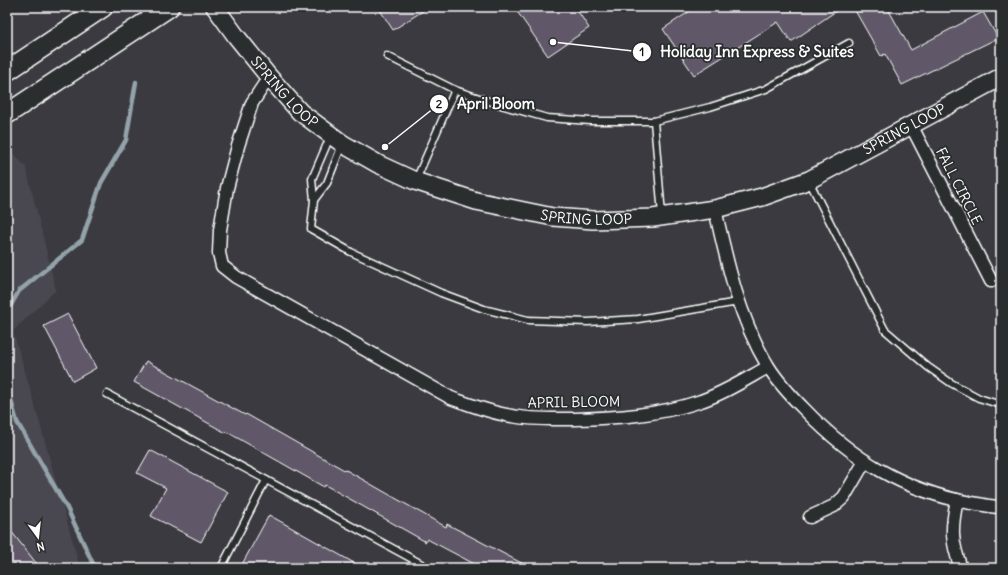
<svg xmlns="http://www.w3.org/2000/svg" width="1008" height="575" font-family="Delius,sans-serif">
<style>
.built{fill:#494750}
.lines{fill:none;stroke-linecap:round;stroke-linejoin:round}
.stream{stroke:#94a3aa;stroke-width:4.5}
.building{fill:#605869;stroke:#fff}
.lane-casing{stroke:#fff;stroke-width:9}
.street-casing{stroke:#fff;stroke-width:15}
.secondary-casing{stroke:#fff;stroke-width:20}
.primary-casing{stroke:#fff;stroke-width:22}
.lane{stroke:#2a2d2e;stroke-width:6}
.street{stroke:#2a2d2e;stroke-width:12}
.secondary{stroke:#2a2d2e;stroke-width:17}
.primary{stroke:#2a2d2e;stroke-width:19}
.labels{text-anchor:middle;dominant-baseline:central;stroke-width:3.5;stroke-linejoin:round;paint-order:stroke}
.street-label{font-size:14px;fill:#fff;stroke:#2a2d2e}
.leader{fill:none;stroke:#fff;stroke-width:1.5}
.callout-dot{fill:#fff;stroke:#2a2d2e;stroke-width:1.5}
.mark-label{font-size:12px;text-anchor:middle;font-weight:bold;fill:#111}
.callout-label{font-size:15px;text-anchor:middle;font-weight:bold;fill:#fff;stroke:#2a2d2e;stroke-width:3.5;stroke-linejoin:round;paint-order:stroke}
</style>
<rect width="100%" height="100%" fill="#3a3a40"/>
<filter id="ink" filterUnits="userSpaceOnUse"><feTurbulence type="fractalNoise" baseFrequency=".025" numOctaves="2"/><feDisplacementMap in="SourceGraphic" scale="8" xChannelSelector="R" yChannelSelector="G"/><feConvolveMatrix kernelMatrix="1 2 1 2 8 2 1 2 1" color-interpolation-filters="sRGB"/></filter>
<g filter="url(#ink)">
<path class="built" d="M 12,152 L 26,167 L 56,290 L 13,331 L 32,395 L 80,568 L 7,568 L 7,156 Z"/>
<g class="lines">
<g class="stream">
<path d="M 7,312 L 19,291 L 82,240 L 101,183 L 126,140 L 136,82"/>
<path d="M 7,386 L 17,422 L 67,508 L 95,568"/>
</g>
</g>
<g class="building">
<path d="M 378,7 L 429,7 L 393,30 Z"/>
<path d="M 514,7 L 575,7 L 589,28 L 548,56 Z"/>
<path d="M 696,7 L 842,7 L 791,42 L 778,22 L 694,75 L 663,29 Z"/>
<path d="M 853,7 L 887,7 L 911,50 L 983,12 L 998,38 L 902,85 L 885,54 L 881,56 Z"/>
<path d="M 68,314 L 96,368 L 73,381 L 44,326 Z"/>
<path d="M 146,361 L 245,415 L 246,414 L 346,471 L 346,470 L 446,527 L 447,524 L 531,568 L 482,568 L 427,539 L 426,542 L 325,485 L 324,487 L 227,432 L 226,433 L 134,382 Z"/>
<path d="M 150,450 L 228,492 L 201,542 L 151,516 L 166,488 L 137,473 Z"/>
<path d="M 269,515 L 363,568 L 240,568 Z"/>
<path d="M 7,526 L 40,568 L 7,568 Z"/>
</g>
<g class="lines">
<g class="lane-casing">
<g id="lane">
<path d="M 387,56 L 455,90 L 504,106 L 547,118 L 591,121 L 654,121 L 710,107 L 766,89 L 849,43"/>
<path d="M 654,121 L 662,215"/>
<path d="M 330,137 L 312,179 L 314,200 L 311,229 L 351,252 L 441,293 L 484,309 L 528,320 L 588,322 L 638,319 L 738,302"/>
<path d="M 416,180 L 455,90"/>
<path d="M 809,181 L 885,330 L 928,367 L 951,383 L 979,398 L 1001,405"/>
<path d="M 314,200 L 327,183 L 342,145"/>
<path d="M 107,394 L 429,568"/>
<path d="M 221,568 L 266,480"/>
</g>
</g>
<g class="street-casing">
<g id="street">
<path d="M 269,77 L 252,103 L 238,146 L 227,188 L 220,230 L 219,253 L 222,266 L 236,277 L 451,398 C 471,405 491,413 512,416 C 533,420 554,419 575,419 C 616,418 659,415 698,402 C 723,394 746,379 768,367"/>
<path d="M 911,125 L 991,281"/>
<path d="M 715,209 C 727,263 739,318 768,366 C 778,382 792,397 805,410 C 852,459 904,491 971,503 C 981,504 991,507 1001,507"/>
<path d="M 957,500 C 951,528 951,541 961,568"/>
<path d="M 810,517 L 834,506 L 844,497 L 865,461"/>
</g>
</g>
<g class="secondary-casing">
<g id="secondary">
<path id="s1" d="M 215,7 L 236,36 L 269,77 L 300,112 L 343,144 L 378,164 L 415,181 L 476,201 L 553,217 L 593,220 L 653,218 L 715,209 L 762,197 L 809,180 L 1001,77"/>
</g>
</g>
<g class="primary-casing">
<g id="primary">
<path d="M 7,71 L 103,7"/>
<path d="M 7,114 L 169,7"/>
</g>
</g>
<use href="#lane" class="lane"/>
<use href="#street" class="street"/>
<use href="#secondary" class="secondary"/>
<use href="#primary" class="primary"/>
</g>
</g>
<g class="labels">
<g class="street-label">
<text stroke="none"><textPath href="#s1" startOffset="110">SPRING LOOP</textPath></text>
<text stroke="none"><textPath href="#s1" startOffset="782">SPRING LOOP</textPath></text>
<text transform="translate(959 186) rotate(63)">FALL CIRCLE</text>
<text stroke="none"><textPath href="#s1" startOffset="446">SPRING LOOP</textPath></text>
<text transform="translate(574 402) rotate(-1)">APRIL BLOOM</text>
</g>
</g>
<path class="leader" d="M553 42L642 52M385 147L439 104"/>
<g class="callout-dot">
<circle cx="553" cy="42" r="4"/>
<circle cx="385" cy="147" r="4"/>
<circle cx="642" cy="52" r="10"/>
<circle cx="439" cy="104" r="10"/>
</g>
<g class="mark-label">
<text x="642" y="56">1</text>
<text x="439" y="108">2</text>
</g>
<g class="callout-label">
<text x="757" y="57">Holiday Inn Express &amp; Suites</text>
<text x="496" y="109">April Bloom</text>
</g>
<rect width="1008" height="575" fill="none" stroke="#2a2d2e" stroke-width="24"/>
<rect x="12" y="12" width="984" height="551" fill="none" stroke="#fff" stroke-width="1.5" filter="url(#ink)"/>
<g transform="translate(38 537) rotate(165)" stroke="#2a2d2e" stroke-width="3" paint-order="stroke">
<path d="M0-3L7 15L0 10L-7 15Z" fill="#ffffff"/>
<text y="-6" font-size="11" font-weight="bold" text-anchor="middle" fill="#ffffff">N</text>
</g>
</svg>
